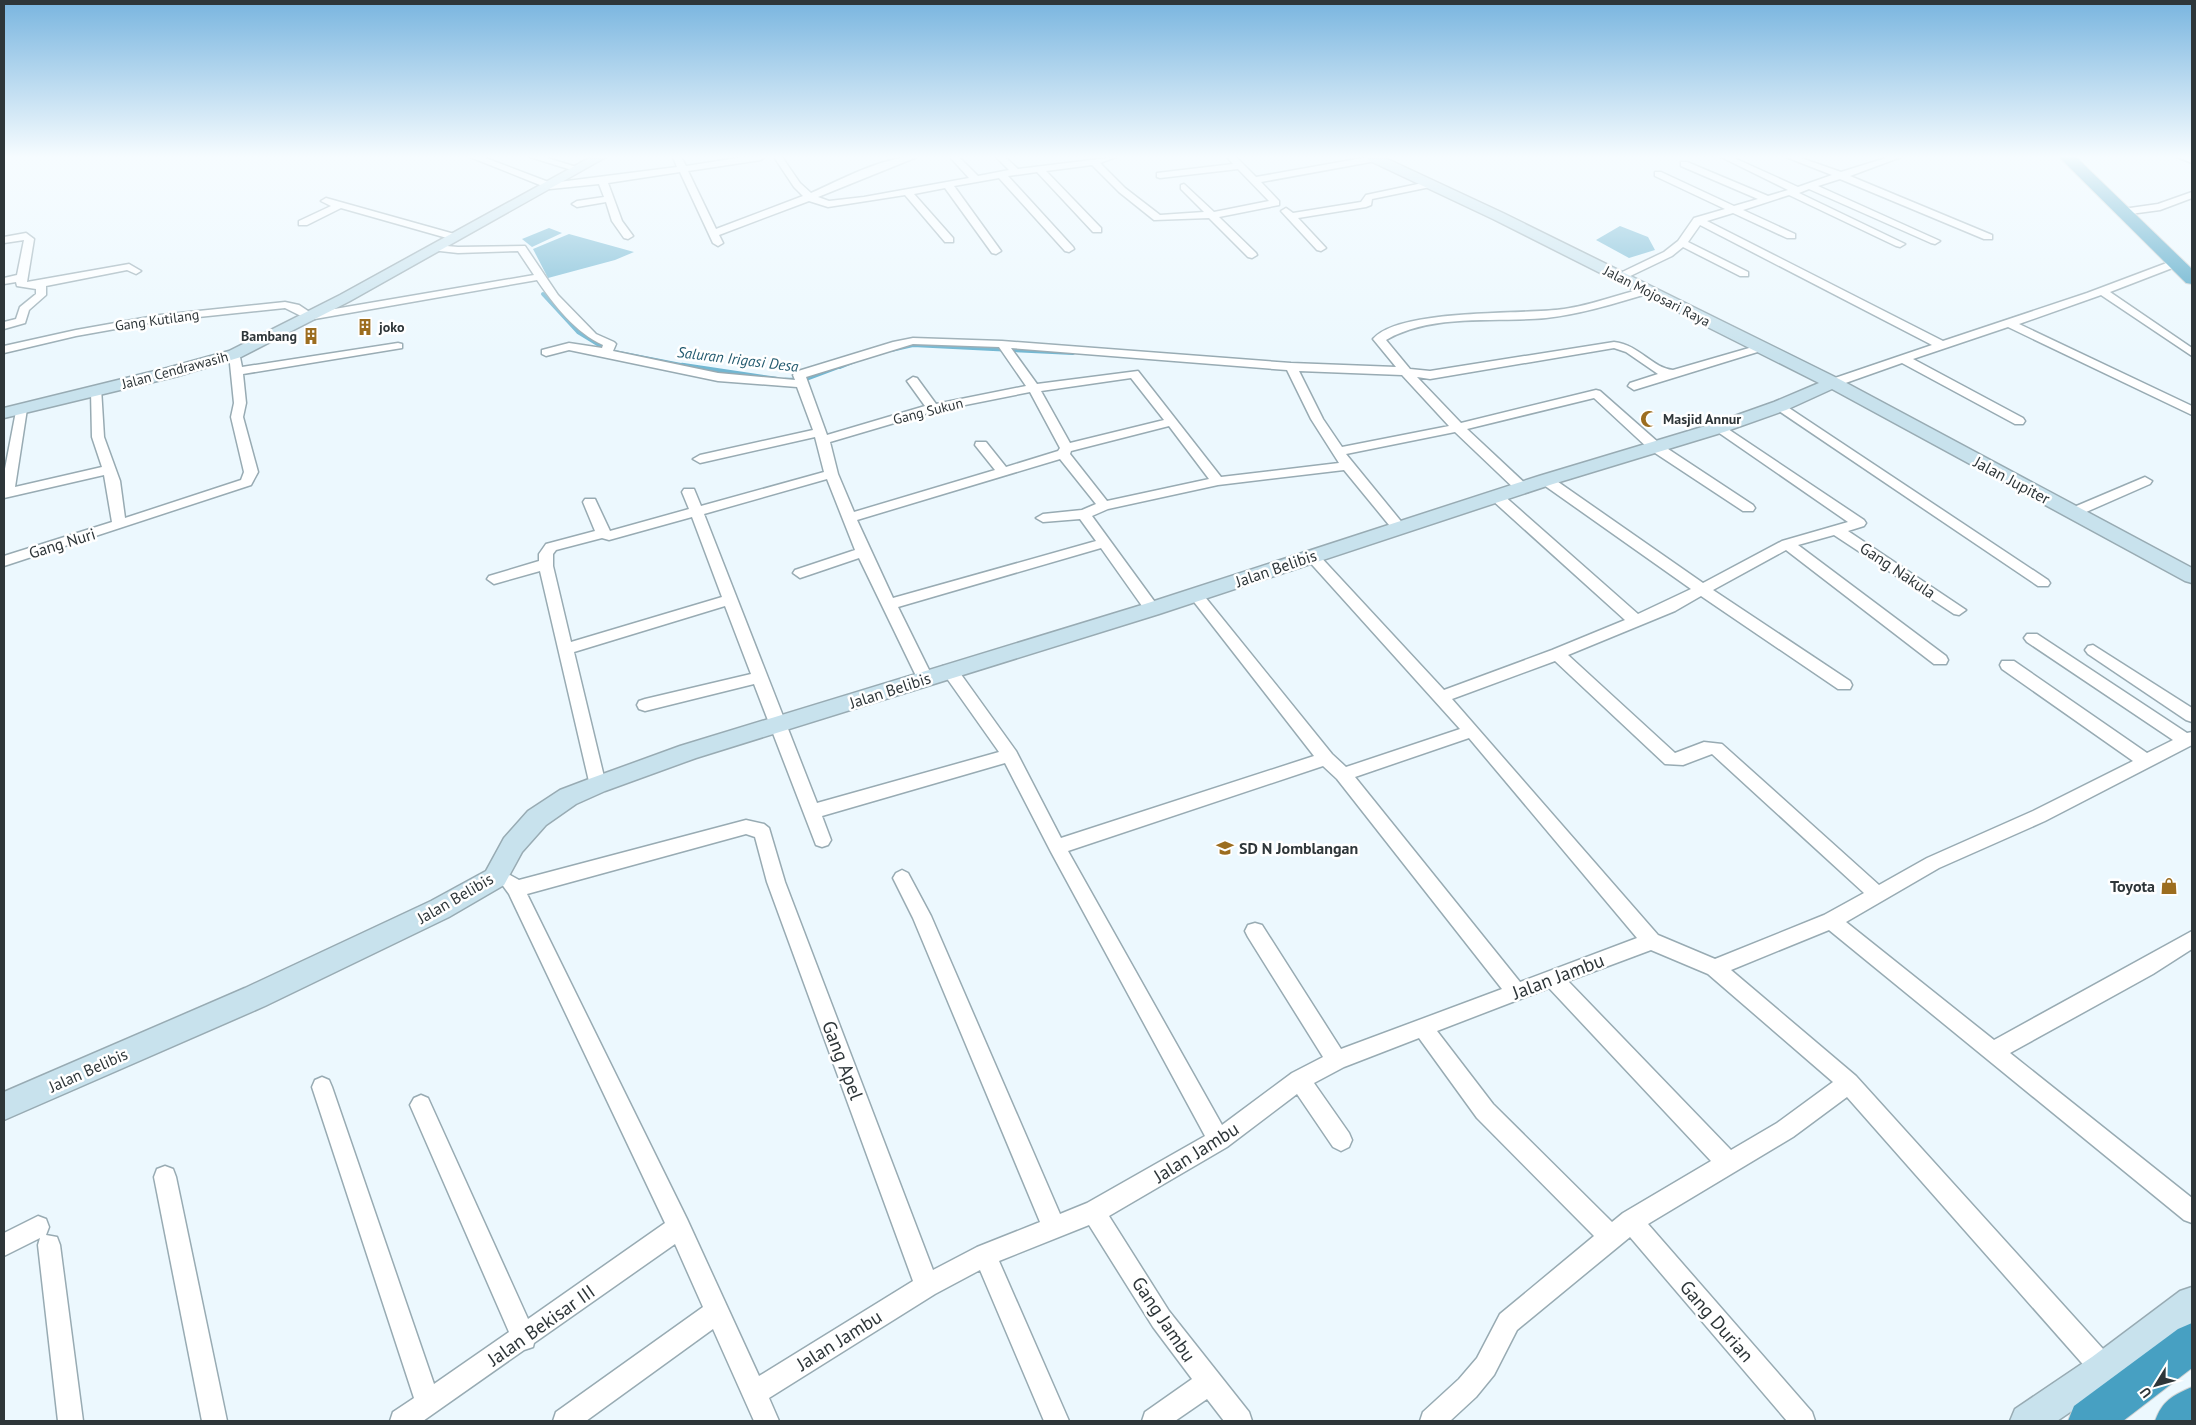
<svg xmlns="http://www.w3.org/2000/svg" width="2196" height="1425" font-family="'PT Sans',sans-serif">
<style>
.water{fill:#72b7d2}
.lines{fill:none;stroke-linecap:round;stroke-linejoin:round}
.stream-far1{stroke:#72b7d2;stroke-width:4}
.stream{stroke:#72b7d2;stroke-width:4.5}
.street-casing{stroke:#98abb3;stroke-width:3}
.secondary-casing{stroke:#98abb3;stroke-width:3}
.highway-casing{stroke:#d1d3d3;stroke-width:2}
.street{fill:#fff;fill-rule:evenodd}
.secondary{fill:#c8e2ed;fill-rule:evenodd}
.highway{fill:#47a0c2;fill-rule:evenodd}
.labels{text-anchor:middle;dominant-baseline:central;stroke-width:5;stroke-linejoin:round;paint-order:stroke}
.far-street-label{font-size:14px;fill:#2e3639;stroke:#fff}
.far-poi-label{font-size:14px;font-weight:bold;fill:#2e3639;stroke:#fff;text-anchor:start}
.far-water-label{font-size:15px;font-style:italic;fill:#255c70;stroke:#fff}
.street-label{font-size:16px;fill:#2e3639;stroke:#fff}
.poi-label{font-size:16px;font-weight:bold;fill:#2e3639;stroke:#fff;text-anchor:start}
.near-street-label{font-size:19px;fill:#2e3639;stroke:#fff}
</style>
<rect width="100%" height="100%" fill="#ecf8fe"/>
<g class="water">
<path d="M 1620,226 L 1648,237 L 1655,250 L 1629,258 L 1596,240 Z"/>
<path d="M 549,228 L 562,233 L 532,247 L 522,239 Z"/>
<path d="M 569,234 L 634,252 L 615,260 L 548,278 L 533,249 Z"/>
</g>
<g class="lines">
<g class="stream-far1">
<path d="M 543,294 L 578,332 L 609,351 L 691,367"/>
<path d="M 891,350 L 913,345 L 1073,353"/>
<path d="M 840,367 L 855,361"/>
</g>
<g class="stream">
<path d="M 682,365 L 776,379"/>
<path d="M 785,380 L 803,380 L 843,365"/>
</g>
<g class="street-casing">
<g id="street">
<path d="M 470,157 L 483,157 L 551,183 L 677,167 L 673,157 L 681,157 L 686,166 L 744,157 L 765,157 L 761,160 L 688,171 L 716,229 L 803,196 L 794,187 L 774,157 L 782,157 L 800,183 L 811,193 C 840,180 886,155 917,157 L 818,197 L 829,201 L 864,197 L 969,178 L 950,157 L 959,157 L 978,176 L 1009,170 L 996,157 L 1005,157 L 1018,169 L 1116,157 L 1100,163 L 1125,188 L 1160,215 L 1204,212 L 1181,189 L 1181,185 L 1184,184 L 1214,212 L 1269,201 L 1238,169 L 1160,178 L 1157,177 L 1157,173 L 1233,164 L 1227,157 L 1236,157 L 1256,177 L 1368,157 L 1381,158 L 1376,161 L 1261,182 L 1279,201 L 1279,205 L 1219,217 L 1256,253 L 1257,255 L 1252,258 L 1248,257 L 1209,218 L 1154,220 L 1119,192 L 1092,165 L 1046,171 L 1101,228 L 1101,232 L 1093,232 L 1037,172 L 1008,176 L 1073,247 L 1074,249 L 1069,252 L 1065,251 L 999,178 L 954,186 L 1001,251 L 996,254 L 992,253 L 945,188 L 914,194 L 953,238 L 953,242 L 945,242 L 905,195 L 828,207 L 809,201 L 719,235 L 723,243 L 718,246 L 713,243 L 680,172 L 608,183 L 622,221 L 633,236 L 628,239 L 624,238 L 612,221 L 606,202 L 577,207 L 572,204 L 577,201 L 604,197 L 599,184 L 550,189 Z"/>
<path d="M 530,157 L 544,157 L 583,169 L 578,172 Z"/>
<path d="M 1721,157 L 1732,157 L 1798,187 L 1832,175 L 1786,157 L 1798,157 L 1841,172 L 1889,157 L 1901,157 L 1850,176 L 1992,235 L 1992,239 L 1984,239 L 1840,179 L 1818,186 L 1940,241 L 1935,244 L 1931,243 L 1809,189 L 1799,193 L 1905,244 L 1900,247 L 1896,246 L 1789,195 L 1743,210 L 1795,234 L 1795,238 L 1787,238 L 1733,213 L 1707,221 L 1943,341 L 2087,293 L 2172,261 L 2180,261 L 2180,265 L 2110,292 L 2192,348 L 2192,356 L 2101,295 L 2019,324 L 2192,406 L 2192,415 L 2008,327 L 1913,359 L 2023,418 L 2025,421 L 2023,424 L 2015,424 L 1902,363 L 1837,386 L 1829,386 L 1827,383 L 1829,380 L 1932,345 L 1700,225 L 1688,242 L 1748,272 L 1748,276 L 1740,276 L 1683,247 L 1672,256 L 1624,279 L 1616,279 L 1616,275 L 1664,252 L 1678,241 L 1694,218 L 1725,209 L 1655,176 L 1655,172 L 1661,172 L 1734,206 L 1758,199 L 1681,166 L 1681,162 L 1687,162 L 1768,196 L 1788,190 Z"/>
<path d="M 2177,157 L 2192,157 L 2192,163 Z"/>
<path d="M 1432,181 L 1435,182 L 1435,186 L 1372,199 L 1371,205 L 1366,207 L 1298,218 L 1326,248 L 1321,251 L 1317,250 L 1281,211 L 1286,208 L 1293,213 L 1361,202 L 1366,195 Z"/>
<path d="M 2192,192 L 2192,198 L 2160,210 L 2123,215 L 2118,212 L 2123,209 L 2158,204 Z"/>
<path d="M 326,198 L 458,235 L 459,237 L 454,240 L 341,208 L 307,225 L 299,225 L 299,221 L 331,206 L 321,201 Z"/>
<path d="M 26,233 L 34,239 L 27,282 L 129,264 L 141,271 L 136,274 L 127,270 L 46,286 L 46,295 L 29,310 L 25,323 L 4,329 L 4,322 L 16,319 L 20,307 L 36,294 L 36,289 L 17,286 L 16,282 L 4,284 L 4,278 L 17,275 L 24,240 L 4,243 L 4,237 Z"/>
<path d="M 435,245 L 458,247 L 525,246 L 558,295 L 596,334 L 614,342 L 616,344 L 613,351 L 718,373 L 795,380 L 793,375 L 795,372 L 893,342 L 913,338 L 1002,341 L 1291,363 L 1396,367 L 1373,339 C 1399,308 1522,315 1564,309 C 1592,305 1619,294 1646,288 L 1650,289 L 1650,293 C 1616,303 1582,314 1546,318 C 1495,323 1432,313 1386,340 L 1410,369 L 1430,371 L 1614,342 C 1640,345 1652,368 1673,370 L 1756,346 L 1764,346 L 1764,350 L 1634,390 L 1628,386 L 1630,383 L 1658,374 L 1626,352 L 1614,348 L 1430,379 L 1417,377 L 1461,423 L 1596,390 L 1600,391 L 1659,443 L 1753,505 L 1755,508 L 1753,511 L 1743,511 L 1649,449 L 1594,398 L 1467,429 L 1528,486 L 1530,489 L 1528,492 L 1518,492 L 1455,432 L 1346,454 L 1404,525 L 1406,528 L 1404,531 L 1394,531 L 1344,470 L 1218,485 L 1108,509 L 1092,516 L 1157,605 L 1159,609 L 1157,613 L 1147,613 L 1101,548 L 898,607 L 933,678 L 931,682 L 919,682 L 917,678 L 859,558 L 800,578 L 793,573 L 795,570 L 855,550 L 827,479 L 704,514 L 817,803 L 999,752 L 941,670 L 943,666 L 955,666 L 1016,751 L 1061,838 L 1314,756 L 1191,598 L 1189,595 L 1191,592 L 1201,592 L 1332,754 L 1346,767 L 1460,729 L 1306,558 L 1304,555 L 1306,552 L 1316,552 L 1444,690 L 1552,650 L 1625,620 L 1492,500 L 1490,497 L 1492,494 L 1502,494 L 1638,614 L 1691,589 L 1541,483 L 1539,480 L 1541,477 L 1551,477 L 1703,583 L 1782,541 L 1848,522 L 1712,428 L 1714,425 L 1722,425 L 1864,520 L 1866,523 L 1864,526 L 1848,531 L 1966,610 L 1959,615 L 1954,614 L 1834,535 L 1798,545 L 1946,656 L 1948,660 L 1946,664 L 1934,664 L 1786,550 L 1713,590 L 1850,681 L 1852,685 L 1850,689 L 1838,689 L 1701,596 L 1675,611 L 1568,655 L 1675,753 L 1704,742 L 1722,744 L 1879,885 L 1927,858 L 2033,811 L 2133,761 L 2002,669 L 2000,665 L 2002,661 L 2014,661 L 2147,753 L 2173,740 L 2027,642 L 2024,638 L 2027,634 L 2037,634 L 2187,733 L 2192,732 L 2192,745 L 2045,821 L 1939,868 L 1846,922 L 1994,1040 L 2192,931 L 2192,949 L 2153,974 L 2010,1053 L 2192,1198 L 2192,1223 L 2184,1220 L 1829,930 L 1731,970 L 1856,1076 L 2113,1360 L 2116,1369 L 2113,1378 L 2104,1381 L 2095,1378 L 1847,1097 L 1793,1137 L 1648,1224 L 1812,1412 L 1815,1421 L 1787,1421 L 1630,1237 L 1517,1330 L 1494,1375 L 1476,1397 L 1450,1421 L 1420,1421 L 1423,1412 L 1459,1379 L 1477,1358 L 1500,1314 L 1594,1236 L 1477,1118 L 1419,1038 L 1344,1067 L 1314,1083 L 1349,1133 L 1352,1140 L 1349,1147 L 1341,1151 L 1333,1147 L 1297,1094 L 1227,1147 L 1109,1216 L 1169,1311 L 1249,1412 L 1252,1421 L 1224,1421 L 1207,1399 L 1175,1421 L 1142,1421 L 1145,1412 L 1192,1379 L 1153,1327 L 1089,1225 L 999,1261 L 1069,1421 L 1044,1421 L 980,1270 L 935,1294 L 769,1398 L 779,1421 L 754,1421 L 713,1329 L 586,1421 L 553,1421 L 556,1412 L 703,1307 L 675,1244 L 534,1343 L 533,1347 L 524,1350 L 423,1421 L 390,1421 L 393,1412 L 414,1398 L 312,1087 L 315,1080 L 322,1077 L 329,1080 L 332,1087 L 434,1384 L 509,1332 L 410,1105 L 414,1098 L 421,1095 L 428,1098 L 528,1319 L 665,1223 L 509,894 L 501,883 L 503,878 L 510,875 L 519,880 L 746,820 L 764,824 L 769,828 L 785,882 L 933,1270 L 977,1247 L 1040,1222 L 913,918 L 893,878 L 896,873 L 902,870 L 908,873 L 931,916 L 1060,1214 L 1087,1203 L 1205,1136 L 1051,852 L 1005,763 L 822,816 L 831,840 L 828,845 L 822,847 L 816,845 L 754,684 L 645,711 L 639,709 L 637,705 L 639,701 L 645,699 L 751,674 L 725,606 L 574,652 L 606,785 L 603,790 L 597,792 L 591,790 L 540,571 L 494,584 L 487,579 L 489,576 L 539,561 L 539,554 L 546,544 L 595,531 L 583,502 L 585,499 L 595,499 L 610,531 L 689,509 L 682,492 L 684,489 L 694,489 L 701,506 L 824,472 L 815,437 L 700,463 L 693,459 L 700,455 L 813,430 L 797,387 L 718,381 L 569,350 L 546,356 L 542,354 L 542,350 L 569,343 L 602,348 L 603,345 C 576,333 554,305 537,280 L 309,320 L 285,308 L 160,321 L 76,336 L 4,353 L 4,346 L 76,330 L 160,315 L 285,302 L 299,305 L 311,313 L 534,275 L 518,251 L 458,253 L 431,250 L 431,246 ZM 913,344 L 999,347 L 1026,386 L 936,404 L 917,378 L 913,377 L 907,381 L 925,406 L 827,435 L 806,377 ZM 1011,348 L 1287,370 L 1311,419 L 1339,463 L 1221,477 L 1138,371 L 1037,384 ZM 1299,371 L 1402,375 L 1449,426 L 1342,447 L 1323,419 ZM 1131,378 L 1164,420 L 1070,443 L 1041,391 ZM 1030,392 L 1060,448 L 1058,451 L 1006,467 L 986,442 L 976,442 L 975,445 L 995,470 L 854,512 L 838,474 L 830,442 L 935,411 ZM 1169,426 L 1209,479 L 1107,501 L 1070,454 L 1071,451 ZM 1060,459 L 1096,504 L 1082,510 L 1043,514 L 1036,518 L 1043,522 L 1080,519 L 1096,541 L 893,598 L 857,520 ZM 692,517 L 722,597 L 571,642 L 553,566 L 553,554 L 556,550 L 602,538 L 609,540 ZM 1555,661 L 1665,764 L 1683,765 L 1712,754 L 1864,893 L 1824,915 L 1715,959 L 1658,935 L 1452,699 ZM 1469,738 L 1637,938 L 1520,982 L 1355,777 ZM 1323,766 L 1337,779 L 1502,989 L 1341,1049 L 1262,925 L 1255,923 L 1248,925 L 1245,931 L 1248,937 L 1323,1057 L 1292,1073 L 1222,1125 L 1068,851 ZM 746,834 L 755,837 L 767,882 L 913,1281 L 759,1376 L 687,1219 L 527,894 ZM 1651,950 L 1708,974 L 1833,1082 L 1777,1123 L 1731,1150 L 1568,981 ZM 1549,988 L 1711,1161 L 1623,1213 L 1612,1222 L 1493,1104 L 1437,1031 Z"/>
<path d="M 398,343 L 402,344 L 402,348 L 243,374 L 246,403 L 243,417 L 258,472 L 251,485 L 4,566 L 4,556 L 112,522 L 104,475 L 4,498 L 4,474 L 17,406 L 21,405 L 27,409 L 15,487 L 102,467 L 92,437 L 91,391 L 97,387 L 101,388 L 104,437 L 120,481 L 125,518 L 241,480 L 244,472 L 231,417 L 234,403 L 229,354 L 231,352 L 239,352 L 242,367 Z"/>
<path d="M 1780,402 L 2048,580 L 2050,583 L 2048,586 L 2038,586 L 1776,409 L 1774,406 Z"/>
<path d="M 2145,477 L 2152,481 L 2150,484 L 2077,516 L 2067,516 L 2065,513 L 2067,510 Z"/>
<path d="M 2093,645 L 2192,708 L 2192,722 L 2186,720 L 2088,654 L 2085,650 L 2088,646 Z"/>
<path d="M 165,1166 L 173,1169 L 176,1177 L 227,1421 L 202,1421 L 154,1177 L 157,1169 Z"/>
<path d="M 38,1216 L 46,1219 L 49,1227 L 46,1235 L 57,1237 L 60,1245 L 83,1421 L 58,1421 L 38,1245 L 40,1238 L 4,1256 L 4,1233 Z"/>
</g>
</g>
<g class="secondary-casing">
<g id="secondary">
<path d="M 591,157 L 606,157 L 350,301 L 241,357 L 178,376 L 4,418 L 4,408 L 167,368 L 229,351 L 340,295 Z"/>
<path d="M 1367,157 L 1383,157 L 1503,213 L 1839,379 L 2192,568 L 2192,583 L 2185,581 L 1832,389 L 1786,410 L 1724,432 L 1553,484 L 1159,614 L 696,758 L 605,791 L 576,804 L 546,825 L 522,852 L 504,885 L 449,917 L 265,1006 L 4,1120 L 4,1092 L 245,988 L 431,901 L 486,871 L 504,838 L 528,811 L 560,790 L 589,779 L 680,746 L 1145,604 L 1539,476 L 1712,424 L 1774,402 L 1819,383 L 1493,219 L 1368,160 Z"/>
<path d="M 2192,1287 L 2192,1323 L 2116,1381 L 2057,1421 L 2010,1421 L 2015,1409 L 2092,1357 L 2180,1291 Z"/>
</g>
</g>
<g class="highway-casing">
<g id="highway">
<path d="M 2059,157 L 2076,157 L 2192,269 L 2192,284 L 2186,283 Z"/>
<path d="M 2192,1323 L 2192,1368 L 2123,1421 L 2068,1421 L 2074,1406 L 2178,1329 Z"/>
<path d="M 2192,1387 L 2192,1421 L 2155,1421 C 2162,1401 2173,1395 2192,1387 Z"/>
</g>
</g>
<use href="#street" class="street"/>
<use href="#secondary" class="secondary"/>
<use href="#highway" class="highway"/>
</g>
<linearGradient id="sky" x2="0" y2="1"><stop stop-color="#79b5df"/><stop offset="0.44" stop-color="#f6fcff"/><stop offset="1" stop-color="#f6fcff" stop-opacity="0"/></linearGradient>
<rect width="2196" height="356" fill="url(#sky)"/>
<defs>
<g id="building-bare" transform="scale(1.35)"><path d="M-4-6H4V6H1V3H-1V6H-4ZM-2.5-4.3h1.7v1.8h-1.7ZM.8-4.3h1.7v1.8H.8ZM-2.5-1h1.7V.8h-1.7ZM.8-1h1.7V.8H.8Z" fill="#9c6d1f" stroke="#fff" stroke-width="2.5" paint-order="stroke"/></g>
<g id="mosque-bare" transform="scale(1.35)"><path d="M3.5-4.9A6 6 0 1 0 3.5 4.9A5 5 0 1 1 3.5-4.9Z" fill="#9c6d1f" stroke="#fff" stroke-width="2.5" paint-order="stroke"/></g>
<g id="school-bare" transform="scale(1.35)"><path d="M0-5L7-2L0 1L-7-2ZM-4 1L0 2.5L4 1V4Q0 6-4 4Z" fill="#9c6d1f" stroke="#fff" stroke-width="2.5" paint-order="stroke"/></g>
<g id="shop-bare" transform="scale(1.35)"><path d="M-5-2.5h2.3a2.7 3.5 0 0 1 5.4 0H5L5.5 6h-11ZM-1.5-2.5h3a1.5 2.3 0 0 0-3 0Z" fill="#9c6d1f" stroke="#fff" stroke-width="2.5" paint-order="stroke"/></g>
</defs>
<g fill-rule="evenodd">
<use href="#building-bare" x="365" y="327"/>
<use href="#building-bare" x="311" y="336"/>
<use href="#mosque-bare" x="1649" y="419"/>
<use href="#school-bare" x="1225" y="848"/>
<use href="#shop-bare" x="2169" y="886"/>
</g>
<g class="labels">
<g class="far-street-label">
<text transform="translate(1657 296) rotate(27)">Jalan Mojosari Raya</text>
<text transform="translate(157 320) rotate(-8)">Gang Kutilang</text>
<text transform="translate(175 370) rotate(-15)">Jalan Cendrawasih</text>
<text transform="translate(928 411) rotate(-14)">Gang Sukun</text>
</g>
<g class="far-poi-label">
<text x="379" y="327">joko</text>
<text x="297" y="336" text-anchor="end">Bambang</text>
<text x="1663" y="419">Masjid Annur</text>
</g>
<g class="far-water-label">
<text transform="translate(738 359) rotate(7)">Saluran Irigasi Desa</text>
</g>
<g class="street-label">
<text transform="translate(2012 480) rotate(28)">Jalan Jupiter</text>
<text transform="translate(62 543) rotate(-17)">Gang Nuri</text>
<text transform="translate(1276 568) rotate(-19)">Jalan Belibis</text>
<text transform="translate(1898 570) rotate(34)">Gang Nakula</text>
<text transform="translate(890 690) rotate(-18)">Jalan Belibis</text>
<text transform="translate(455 898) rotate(-30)">Jalan Belibis</text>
<text transform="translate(88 1070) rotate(-24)">Jalan Belibis</text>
</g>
<g class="poi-label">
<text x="1239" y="848">SD N Jomblangan</text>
<text x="2155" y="886" text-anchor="end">Toyota</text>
</g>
<g class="near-street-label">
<text transform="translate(1558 976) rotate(-21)">Jalan Jambu</text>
<text transform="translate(843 1060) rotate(69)">Gang Apel</text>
<text transform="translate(1196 1152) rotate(-32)">Jalan Jambu</text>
<text transform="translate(1164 1319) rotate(56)">Gang Jambu</text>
<text transform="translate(1717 1321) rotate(49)">Gang Durian</text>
<text transform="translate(541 1325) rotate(-35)">Jalan Bekisar III</text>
<text transform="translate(839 1340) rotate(-32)">Jalan Jambu</text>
</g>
</g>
<rect width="2196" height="1425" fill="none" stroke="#2e3639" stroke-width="10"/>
<g transform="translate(2156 1385) rotate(233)" stroke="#ffffff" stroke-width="4" paint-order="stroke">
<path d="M0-4L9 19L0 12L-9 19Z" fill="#2e3639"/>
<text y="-8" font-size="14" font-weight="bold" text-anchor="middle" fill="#2e3639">U</text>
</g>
</svg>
